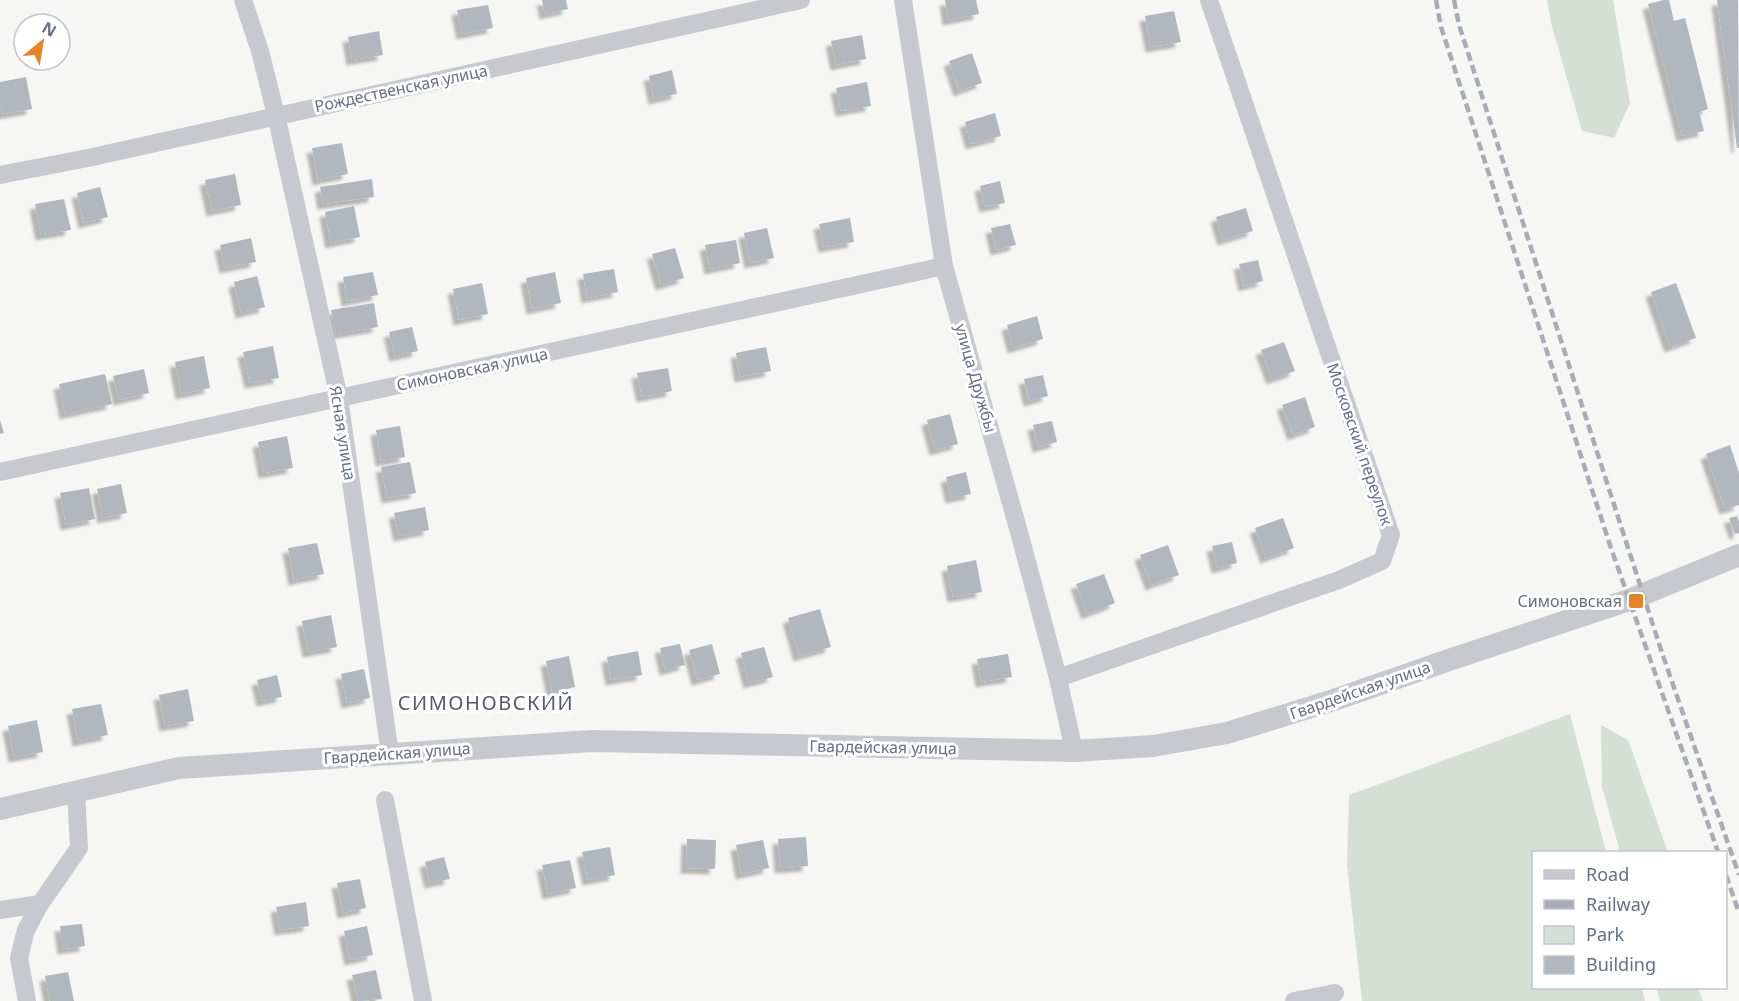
<svg xmlns="http://www.w3.org/2000/svg" width="1739" height="1001" font-family="'Noto Sans',sans-serif">
<style>
.green{fill:#d6dfd5}
.building{fill:#b2b6be;filter:url(#shadow)}
.lines{fill:none;stroke-linecap:round;stroke-linejoin:round}
.minor{stroke:#c8c9ce;stroke-width:18}
.tertiary{stroke:#c8c9ce;stroke-width:22}
.rail{stroke:#a9acb4;stroke-width:4.5;stroke-dasharray:9 4.5;stroke-linecap:butt}
.poi-dot{fill:#e58326;stroke:#fff;stroke-width:2}
.labels{text-anchor:middle;dominant-baseline:central;stroke-width:6;stroke-linejoin:round;paint-order:stroke}
.street-label{font-size:16px;fill:#666f86;stroke:#fff}
.poi-label{font-size:16px;fill:#666f86;stroke:#fff;text-anchor:end}
.quarter-label{font-size:20px;letter-spacing:1.5px;fill:#545b6b;stroke:#fff}
</style>
<defs>
<filter id="shadow"><feDropShadow dx="-5.5" dy="5.5" stdDeviation="1.5" flood-color="#0004"/></filter>
</defs>
<rect width="100%" height="100%" fill="#f6f7f4"/>
<g class="green">
<path d="M 1547,0 L 1613,0 L 1630,103 L 1614,138 L 1582,131 L 1551,23 Z"/>
<path d="M 1570,714 L 1606,852 L 1534,852 L 1534,988 L 1642,988 L 1645,1001 L 1362,1001 L 1347,865 L 1349,795 Z"/>
<path d="M 1601,725 L 1628,740 L 1668,852 L 1620,852 L 1602,787 Z"/>
<path d="M 1656,988 L 1698,988 L 1703,1001 L 1660,1001 Z"/>
</g>
<g class="building">
<path d="M 542,0 L 566,0 L 568,9 L 545,14 Z"/>
<path d="M 945,0 L 976,0 L 979,14 L 948,20 Z"/>
<path d="M 1664,0 L 1669,0 L 1674,21 L 1685,18 L 1708,109 L 1699,112 L 1704,131 L 1682,136 L 1648,4 Z"/>
<path d="M 1717,0 L 1738,0 L 1739,148 L 1737,148 Z"/>
<path d="M 488,5 L 493,28 L 462,34 L 457,10 Z"/>
<path d="M 1174,11 L 1181,42 L 1151,47 L 1145,16 Z"/>
<path d="M 379,31 L 383,55 L 352,60 L 348,37 Z"/>
<path d="M 862,35 L 866,59 L 836,65 L 831,41 Z"/>
<path d="M 972,53 L 982,83 L 959,91 L 949,61 Z"/>
<path d="M 672,70 L 677,94 L 654,99 L 649,76 Z"/>
<path d="M 26,77 L 32,109 L 3,114 L 0,101 L 0,82 Z"/>
<path d="M 867,82 L 871,106 L 841,111 L 836,88 Z"/>
<path d="M 995,113 L 1001,136 L 971,144 L 965,122 Z"/>
<path d="M 342,143 L 348,174 L 318,180 L 312,148 Z"/>
<path d="M 235,174 L 241,205 L 212,211 L 205,180 Z"/>
<path d="M 372,179 L 374,197 L 323,204 L 320,187 Z"/>
<path d="M 1000,181 L 1005,203 L 985,207 L 980,186 Z"/>
<path d="M 100,187 L 108,217 L 84,223 L 77,193 Z"/>
<path d="M 64,199 L 71,230 L 41,235 L 35,204 Z"/>
<path d="M 354,206 L 360,237 L 331,243 L 325,212 Z"/>
<path d="M 1246,208 L 1253,231 L 1223,240 L 1216,217 Z"/>
<path d="M 850,218 L 854,242 L 824,247 L 819,224 Z"/>
<path d="M 1010,224 L 1016,245 L 996,250 L 991,228 Z"/>
<path d="M 767,228 L 774,258 L 750,263 L 744,233 Z"/>
<path d="M 251,238 L 256,262 L 225,268 L 220,245 Z"/>
<path d="M 736,240 L 740,263 L 710,269 L 705,245 Z"/>
<path d="M 675,248 L 684,278 L 661,285 L 652,254 Z"/>
<path d="M 1258,260 L 1263,281 L 1244,286 L 1239,264 Z"/>
<path d="M 614,269 L 618,292 L 587,298 L 583,274 Z"/>
<path d="M 373,272 L 378,295 L 347,301 L 343,277 Z"/>
<path d="M 555,272 L 561,303 L 532,309 L 526,278 Z"/>
<path d="M 257,276 L 265,307 L 241,313 L 234,282 Z"/>
<path d="M 482,283 L 488,314 L 459,320 L 453,289 Z"/>
<path d="M 1676,283 L 1696,338 L 1670,347 L 1651,292 Z"/>
<path d="M 374,303 L 378,327 L 336,334 L 331,310 Z"/>
<path d="M 1037,316 L 1043,339 L 1013,348 L 1007,325 Z"/>
<path d="M 412,327 L 418,351 L 395,356 L 389,332 Z"/>
<path d="M 1284,342 L 1295,371 L 1272,379 L 1261,350 Z"/>
<path d="M 273,346 L 279,378 L 250,383 L 243,352 Z"/>
<path d="M 766,347 L 771,371 L 740,377 L 736,353 Z"/>
<path d="M 204,356 L 210,388 L 181,394 L 175,362 Z"/>
<path d="M 668,368 L 672,391 L 642,397 L 637,373 Z"/>
<path d="M 144,369 L 149,393 L 119,400 L 113,376 Z"/>
<path d="M 105,374 L 112,404 L 65,414 L 59,384 Z"/>
<path d="M 1043,375 L 1048,396 L 1029,401 L 1024,379 Z"/>
<path d="M 1305,397 L 1315,427 L 1293,435 L 1282,405 Z"/>
<path d="M 950,414 L 958,444 L 935,450 L 927,420 Z"/>
<path d="M 0,420 L 4,433 L 0,434 Z"/>
<path d="M 1052,421 L 1057,442 L 1038,447 L 1033,425 Z"/>
<path d="M 400,426 L 405,457 L 381,461 L 376,430 Z"/>
<path d="M 287,436 L 293,468 L 264,473 L 258,442 Z"/>
<path d="M 1730,445 L 1739,473 L 1739,505 L 1725,509 L 1706,454 Z"/>
<path d="M 410,462 L 416,493 L 387,498 L 381,467 Z"/>
<path d="M 966,472 L 971,494 L 951,498 L 946,477 Z"/>
<path d="M 121,484 L 127,513 L 103,518 L 97,489 Z"/>
<path d="M 89,488 L 95,519 L 66,525 L 60,493 Z"/>
<path d="M 425,507 L 429,530 L 399,536 L 394,513 Z"/>
<path d="M 1737,516 L 1739,522 L 1739,533 L 1735,534 L 1729,518 Z"/>
<path d="M 1283,518 L 1294,548 L 1266,558 L 1255,528 Z"/>
<path d="M 1232,542 L 1237,563 L 1217,568 L 1212,546 Z"/>
<path d="M 317,543 L 324,574 L 294,580 L 288,548 Z"/>
<path d="M 1168,545 L 1179,575 L 1151,585 L 1140,555 Z"/>
<path d="M 976,560 L 982,592 L 953,597 L 947,566 Z"/>
<path d="M 1104,574 L 1115,603 L 1087,614 L 1076,584 Z"/>
<path d="M 820,609 L 831,647 L 799,656 L 788,618 Z"/>
<path d="M 331,615 L 337,647 L 308,652 L 302,621 Z"/>
<path d="M 680,644 L 685,665 L 665,670 L 660,648 Z"/>
<path d="M 712,644 L 720,674 L 697,680 L 689,650 Z"/>
<path d="M 764,647 L 773,677 L 749,683 L 741,653 Z"/>
<path d="M 638,651 L 642,675 L 611,680 L 607,657 Z"/>
<path d="M 1008,654 L 1012,677 L 981,682 L 977,659 Z"/>
<path d="M 569,656 L 575,687 L 552,692 L 546,661 Z"/>
<path d="M 364,669 L 370,698 L 347,703 L 341,674 Z"/>
<path d="M 277,675 L 282,697 L 262,701 L 257,680 Z"/>
<path d="M 188,689 L 194,721 L 165,726 L 159,695 Z"/>
<path d="M 101,704 L 108,735 L 78,741 L 72,709 Z"/>
<path d="M 37,720 L 43,752 L 14,757 L 8,726 Z"/>
<path d="M 806,837 L 808,866 L 780,868 L 778,839 Z"/>
<path d="M 687,839 L 716,840 L 715,869 L 686,868 Z"/>
<path d="M 763,840 L 769,868 L 741,874 L 736,845 Z"/>
<path d="M 610,847 L 615,875 L 588,880 L 582,852 Z"/>
<path d="M 444,857 L 450,879 L 430,883 L 425,862 Z"/>
<path d="M 570,860 L 576,888 L 548,894 L 542,865 Z"/>
<path d="M 360,879 L 366,908 L 343,913 L 337,883 Z"/>
<path d="M 306,902 L 309,926 L 280,930 L 276,907 Z"/>
<path d="M 82,924 L 85,946 L 63,949 L 60,926 Z"/>
<path d="M 367,926 L 373,955 L 350,960 L 344,931 Z"/>
<path d="M 376,970 L 382,999 L 358,1001 L 352,975 Z"/>
<path d="M 68,972 L 74,1001 L 50,1001 L 45,976 Z"/>
</g>
<g class="lines">
<g class="minor">
<path d="M 243,0 L 260,51 L 276,115 L 339,398 L 390,754"/>
<path d="M 903,0 L 944,266 L 1019,532 L 1058,678 L 1074,751"/>
<path d="M 0,175 L 88,158 L 801,0"/>
<path d="M 0,472 L 944,266"/>
<path d="M 1058,678 L 1339,580 L 1382,561 L 1391,535 L 1209,0"/>
<path d="M 385,800 L 423,1001"/>
<path d="M 0,910 L 40,904"/>
<path d="M 27,1001 L 19,958 L 26,930 L 40,904 L 79,848 L 76,791"/>
<path d="M 1294,1001 L 1335,993"/>
</g>
<path class="tertiary" d="M 0,809 L 179,768 L 592,741 L 1074,751 L 1153,746 L 1227,733 L 1334,700 L 1446,661 L 1629,600 L 1739,555"/>
<g class="rail">
<path d="M 1436,0 L 1441,27 L 1611,548 L 1718,852"/>
<path d="M 1454,0 L 1459,25 L 1662,653 L 1739,875"/>
<path d="M 1726,875 L 1739,913"/>
</g>
</g>
<rect class="poi-dot" x="1628" y="593" width="16" height="16" rx="3"/>
<g class="labels">
<g class="street-label">
<text transform="translate(401 88) rotate(-12)">Рождественская улица</text>
<text transform="translate(472 369) rotate(-12)">Симоновская улица</text>
<text transform="translate(976 378) rotate(74)">улица Дружбы</text>
<text transform="translate(343 433) rotate(81)">Ясная улица</text>
<text transform="translate(1360 444) rotate(71)">Московский переулок</text>
<text transform="translate(1360 690) rotate(-19)">Гвардейская улица</text>
<text transform="translate(883 747) rotate(1)">Гвардейская улица</text>
<text transform="translate(397 753) rotate(-4)">Гвардейская улица</text>
</g>
<g class="poi-label">
<text x="1622" y="601">Симоновская</text>
</g>
<g class="quarter-label">
<text x="486" y="702">СИМОНОВСКИЙ</text>
</g>
</g>
<rect x="1532" y="851" width="195" height="138" fill="#ffffff" stroke="#c2c5cf" stroke-width="1.5"/>
<rect x="1544" y="870" width="30" height="9" fill="#c8c9ce" stroke="#c2c5cf" stroke-width="1.5"/>
<text x="1586" y="881" font-size="18" fill="#666f86">Road</text>
<rect x="1544" y="900" width="30" height="9" fill="#a9acb4" stroke="#c2c5cf" stroke-width="1.5"/>
<text x="1586" y="911" font-size="18" fill="#666f86">Railway</text>
<rect x="1544" y="926" width="30" height="18" fill="#d6dfd5" stroke="#c2c5cf" stroke-width="1.5"/>
<text x="1586" y="941" font-size="18" fill="#666f86">Park</text>
<rect x="1544" y="956" width="30" height="18" fill="#b2b6be" stroke="#c2c5cf" stroke-width="1.5"/>
<text x="1586" y="971" font-size="18" fill="#666f86">Building</text>
<g transform="translate(42 42) rotate(30)"><circle r="28" fill="#ffffff" stroke="#c2c5cf" stroke-width="1.5"/>
<path d="M0-4.5L10 22L0 15L-10 22Z" fill="#e58326"/>
<text y="-9" font-size="16" font-weight="bold" text-anchor="middle" fill="#666f86">N</text>
</g>
</svg>
